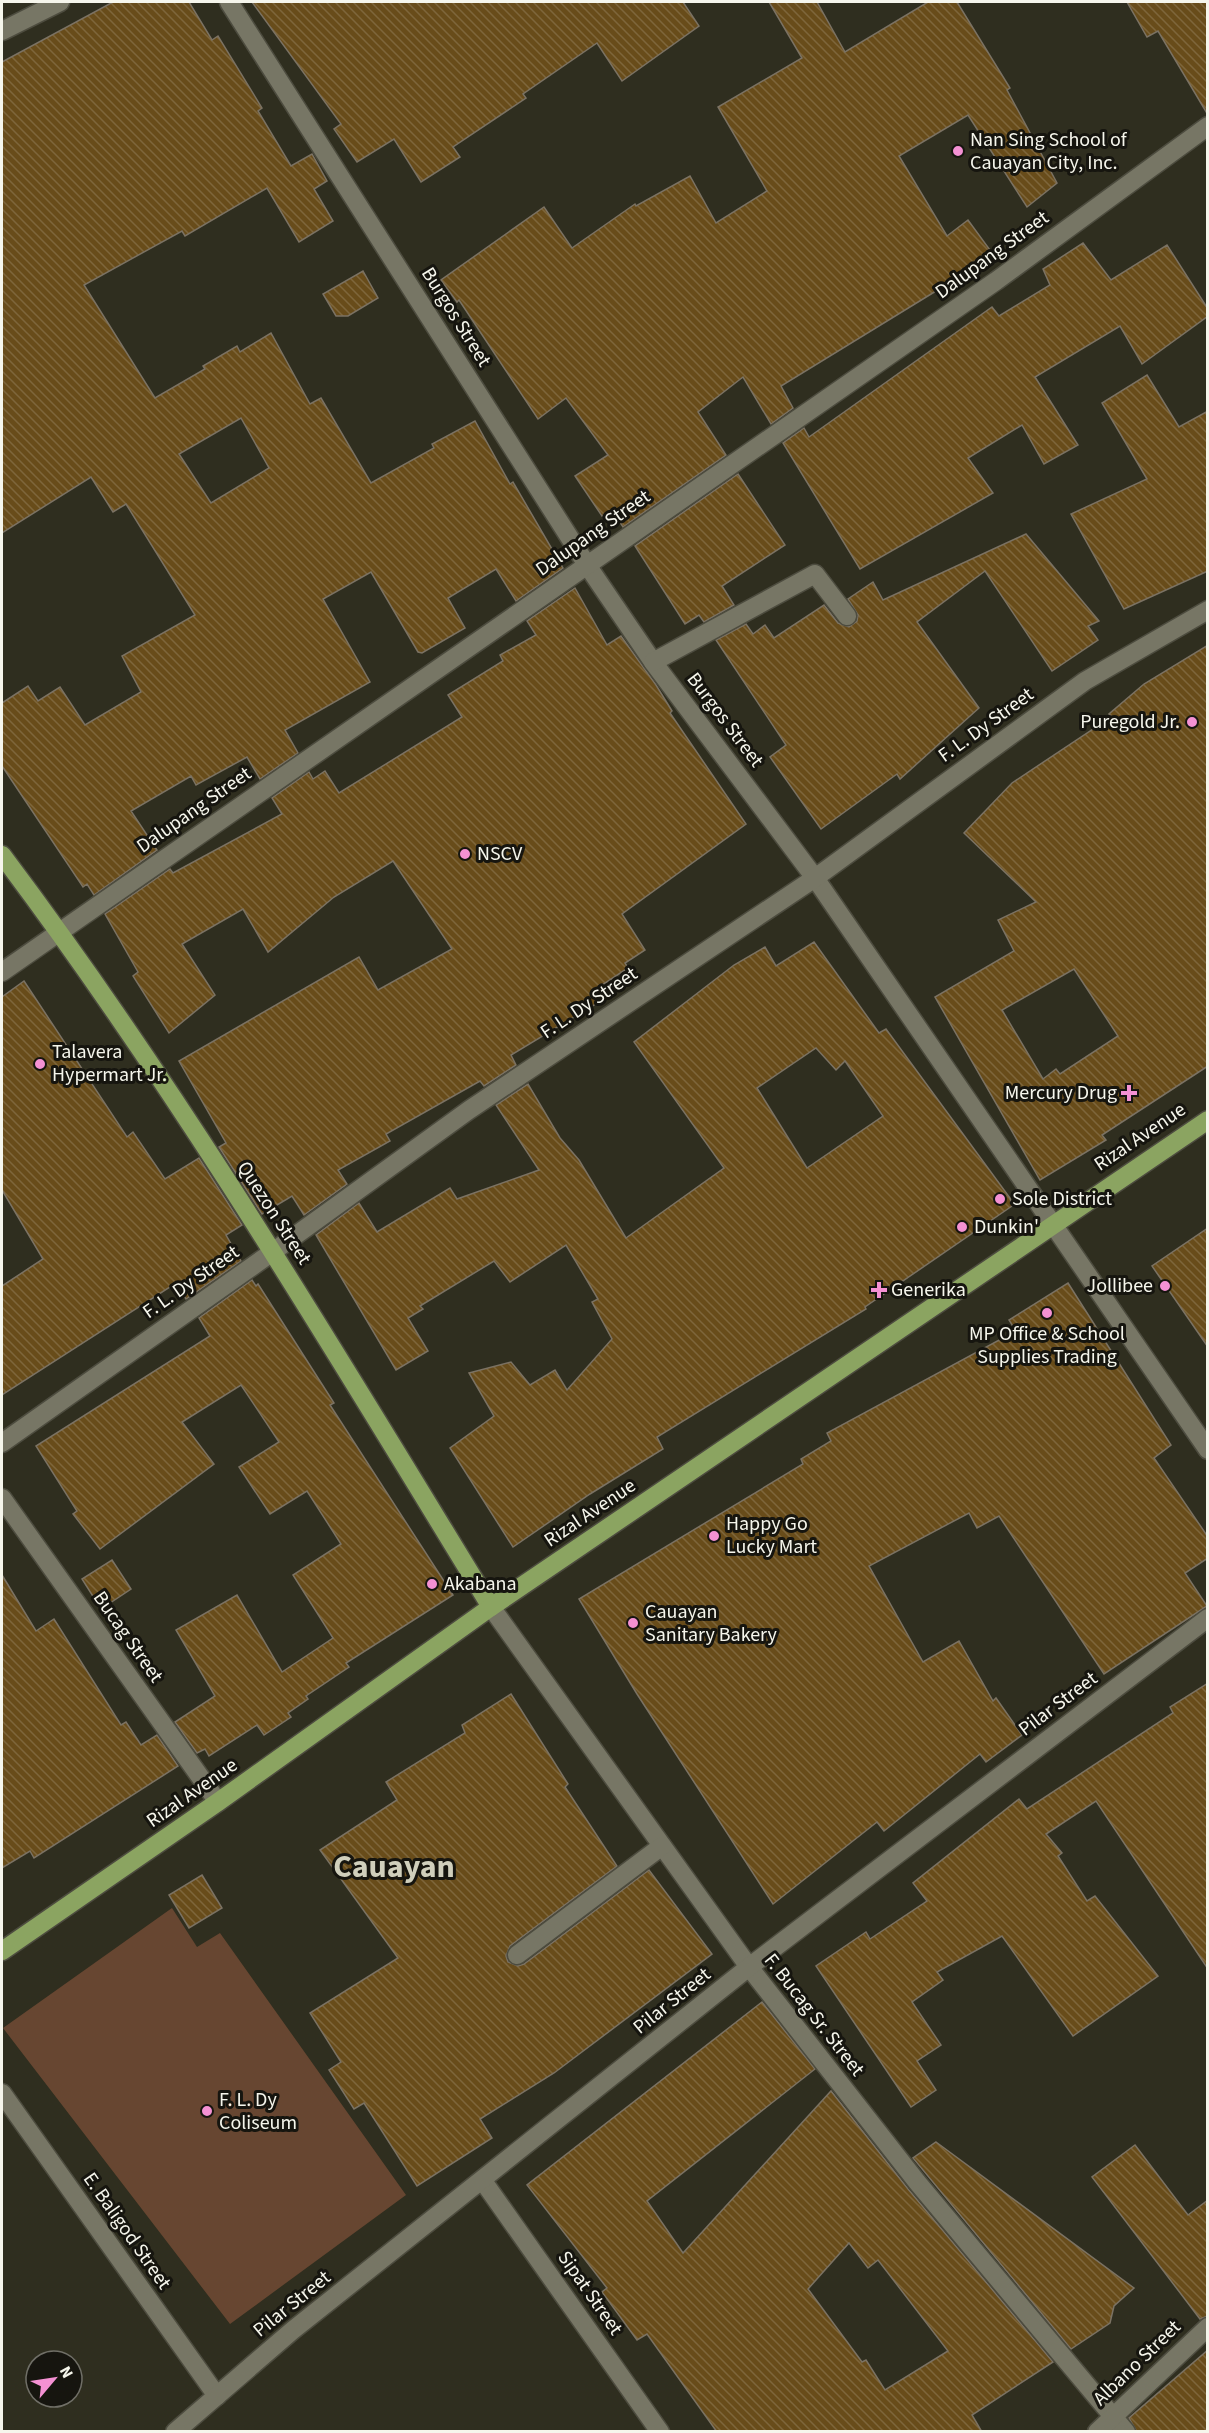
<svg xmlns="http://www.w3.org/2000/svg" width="1209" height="2433" font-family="'Source Sans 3',sans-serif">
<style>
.pitch{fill:#674631}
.building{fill:url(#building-back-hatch);stroke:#7b7263;stroke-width:1.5;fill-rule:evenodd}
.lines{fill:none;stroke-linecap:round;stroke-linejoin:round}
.minor-casing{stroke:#4d4c3f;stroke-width:21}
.major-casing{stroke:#4d4c3f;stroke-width:21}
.minor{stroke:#777665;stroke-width:18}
.major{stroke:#8ba461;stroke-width:18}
.poi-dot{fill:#f491d3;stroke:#16150f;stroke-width:2}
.labels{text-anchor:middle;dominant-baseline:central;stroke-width:6;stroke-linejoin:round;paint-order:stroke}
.poi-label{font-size:20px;fill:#f6f6ec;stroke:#16150f;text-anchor:start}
.street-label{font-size:20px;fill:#f6f6ec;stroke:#16150f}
.town-label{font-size:32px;font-weight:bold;fill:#d0cfbc;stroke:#16150f}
</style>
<defs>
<pattern id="building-back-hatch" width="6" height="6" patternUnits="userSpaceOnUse" patternTransform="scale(1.5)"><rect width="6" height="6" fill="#684c1a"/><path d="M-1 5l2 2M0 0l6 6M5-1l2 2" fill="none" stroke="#7e663b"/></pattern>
</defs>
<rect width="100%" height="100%" fill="#2f2e1f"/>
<path class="pitch" d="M 172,1908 L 197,1947 L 220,1933 L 406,2195 L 230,2324 L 3,2028 Z"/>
<g class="building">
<path d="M 113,2 L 189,2 L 212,40 L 218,36 L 262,108 L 258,111 L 291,166 L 312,154 L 327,181 L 314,189 L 333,221 L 299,242 L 267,188 L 185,236 L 182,231 L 84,285 L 155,398 L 205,369 L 203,366 L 237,346 L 240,352 L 271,333 L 310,404 L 321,398 L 371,483 L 434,448 L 432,444 L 475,421 L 510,484 L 513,482 L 563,568 L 516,601 L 496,569 L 448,598 L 465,628 L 422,653 L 418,652 L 371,572 L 323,599 L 370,682 L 285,730 L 298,753 L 260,779 L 247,757 L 196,785 L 191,776 L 131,811 L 157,850 L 94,895 L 87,884 L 83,887 L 2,766 L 2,703 L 28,686 L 38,701 L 60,687 L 85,725 L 141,692 L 122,656 L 195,615 L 126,504 L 113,512 L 91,477 L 2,533 L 2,62 ZM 241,418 L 269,468 L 211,503 L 179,454 Z"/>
<path d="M 252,2 L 683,2 L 699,26 L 622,81 L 597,43 L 523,94 L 526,98 L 453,147 L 460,157 L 421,182 L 394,139 L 357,162 L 334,129 L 341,124 Z"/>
<path d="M 769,2 L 817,2 L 845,52 L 928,2 L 957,2 L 1010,88 L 1007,90 L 1057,183 L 1027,207 L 968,115 L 899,156 L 947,236 L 968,220 L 990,250 L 964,269 L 967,272 L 781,386 L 793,408 L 771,424 L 743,377 L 698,412 L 726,455 L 623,527 L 612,510 L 602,516 L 575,476 L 608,455 L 566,398 L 538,419 L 459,300 L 457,302 L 441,280 L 544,207 L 572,248 L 635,204 L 636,206 L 690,176 L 716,223 L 767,191 L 718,107 L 802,58 Z"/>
<path d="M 1127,2 L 1208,2 L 1208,115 L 1158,31 L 1147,37 Z"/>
<path d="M 1083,243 L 1111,280 L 1167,245 L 1208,309 L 1208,316 L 1142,364 L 1120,326 L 1035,377 L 1078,445 L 1044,464 L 1022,425 L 968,458 L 993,493 L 860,569 L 783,443 L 804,428 L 809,437 L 992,307 L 999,316 L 1050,285 L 1043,269 Z"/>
<path d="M 363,271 L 378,298 L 348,316 L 336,316 L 323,294 Z"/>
<path d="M 1147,375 L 1179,427 L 1208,411 L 1208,571 L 1124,609 L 1071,514 L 1147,479 L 1102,403 Z"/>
<path d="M 738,474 L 785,545 L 722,586 L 734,605 L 704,622 L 699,615 L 685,624 L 635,546 Z"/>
<path d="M 1026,534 L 1099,621 L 1088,626 L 1098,640 L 1052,671 L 985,571 L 917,622 L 979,708 L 900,779 L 897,774 L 821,829 L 770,757 L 786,745 L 716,640 L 746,624 L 753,634 L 765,625 L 774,638 L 824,605 L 838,623 L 849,627 L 857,621 L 858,615 L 848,599 L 873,582 L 883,600 Z"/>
<path d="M 575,588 L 607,645 L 621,636 L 656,685 L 672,711 L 670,713 L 746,824 L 622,914 L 645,950 L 625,963 L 628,968 L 602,985 L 609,996 L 511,1055 L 516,1065 L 484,1086 L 480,1081 L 386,1134 L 390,1141 L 338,1170 L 347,1184 L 304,1215 L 292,1196 L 262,1214 L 219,1147 L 226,1143 L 179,1061 L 359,957 L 378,990 L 452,949 L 393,861 L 334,897 L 268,952 L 243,909 L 182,944 L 215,995 L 169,1033 L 133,976 L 138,972 L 105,914 L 170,869 L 173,873 L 282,814 L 272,798 L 309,772 L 313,779 L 325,771 L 339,793 L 462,717 L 448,695 L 503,661 L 500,655 L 536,635 L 527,621 Z"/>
<path d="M 1208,645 L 1208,1066 L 1102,1135 L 1106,1140 L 1040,1180 L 935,997 L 1014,951 L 998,920 L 1036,902 L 964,833 L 1012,783 L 1111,717 L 1109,714 L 1144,684 ZM 1074,969 L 1118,1036 L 1060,1074 L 1056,1069 L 1043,1079 L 1002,1010 Z"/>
<path d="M 814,942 L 879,1033 L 886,1029 L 1010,1198 L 1012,1206 L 865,1307 L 866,1309 L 657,1437 L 663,1449 L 590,1494 L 513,1547 L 450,1448 L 494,1416 L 469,1373 L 511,1362 L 530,1385 L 555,1370 L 567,1390 L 612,1339 L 592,1302 L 598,1299 L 566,1245 L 510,1282 L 494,1261 L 420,1306 L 423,1309 L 408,1318 L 428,1351 L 396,1370 L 316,1235 L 359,1203 L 377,1232 L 450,1188 L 457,1199 L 539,1170 L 496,1105 L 528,1084 L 560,1138 L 579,1160 L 626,1238 L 724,1168 L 634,1042 L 734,965 L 765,947 L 776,966 ZM 816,1048 L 836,1070 L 845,1061 L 883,1116 L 807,1168 L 757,1088 Z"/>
<path d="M 24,981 L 127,1137 L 133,1132 L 165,1179 L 199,1158 L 242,1225 L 226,1235 L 241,1261 L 186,1299 L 176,1283 L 2,1395 L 2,1286 L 43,1259 L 2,1190 L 2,997 Z"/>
<path d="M 1208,1228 L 1208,1347 L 1152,1266 Z"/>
<path d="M 252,1280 L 256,1286 L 258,1284 L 334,1403 L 330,1405 L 453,1595 L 346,1663 L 349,1667 L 306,1696 L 308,1699 L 288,1713 L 291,1717 L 264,1735 L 257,1725 L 209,1756 L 205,1749 L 197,1753 L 175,1722 L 215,1696 L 176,1630 L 237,1595 L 282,1672 L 333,1638 L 293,1575 L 341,1544 L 307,1491 L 270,1514 L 239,1467 L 279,1442 L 241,1385 L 182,1422 L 214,1464 L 100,1549 L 73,1514 L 77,1511 L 36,1446 L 210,1336 L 199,1318 Z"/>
<path d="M 1068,1283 L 1171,1445 L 1154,1458 L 1208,1537 L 1208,1558 L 1185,1573 L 1207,1606 L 1104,1674 L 999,1516 L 977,1528 L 969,1513 L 869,1566 L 923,1662 L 959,1641 L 993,1701 L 996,1698 L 1022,1735 L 986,1762 L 980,1754 L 884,1831 L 877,1822 L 773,1904 L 637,1694 L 579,1599 L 803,1464 L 801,1459 L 831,1441 L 827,1433 L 1016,1331 L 1009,1320 Z"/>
<path d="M 112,1560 L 131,1589 L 101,1609 L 82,1579 Z"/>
<path d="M 2,1575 L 36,1631 L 54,1619 L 121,1725 L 126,1722 L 141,1745 L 157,1735 L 178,1766 L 34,1858 L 30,1851 L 2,1868 Z"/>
<path d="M 1208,1683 L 1208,1969 L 1096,1801 L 1046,1834 L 1062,1853 L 1058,1856 L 1087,1901 L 1095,1896 L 1158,1976 L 1073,2036 L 1002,1936 L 937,1972 L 943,1980 L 912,2002 L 941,2045 L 917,2061 L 936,2090 L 911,2107 L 816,1966 L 866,1932 L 870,1939 L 927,1901 L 913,1883 L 1019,1799 L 1027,1809 L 1173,1713 L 1170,1707 Z"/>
<path d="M 511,1694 L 568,1784 L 565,1787 L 617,1866 L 510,1946 L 506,1956 L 508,1962 L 518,1966 L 524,1964 L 649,1870 L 712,1954 L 554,2073 L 480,2119 L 492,2138 L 417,2186 L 364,2103 L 354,2109 L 329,2070 L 341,2062 L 310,2013 L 398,1958 L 320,1850 L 397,1800 L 386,1782 L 465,1733 L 462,1725 Z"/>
<path d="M 202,1875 L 222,1908 L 189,1928 L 169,1895 Z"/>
<path d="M 762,2002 L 815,2069 L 647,2201 L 683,2253 L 831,2091 L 908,2189 L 1053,2362 L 972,2415 L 982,2432 L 717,2432 L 647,2334 L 637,2340 L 602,2292 L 607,2288 L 527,2185 ZM 849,2243 L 868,2268 L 878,2260 L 948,2351 L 885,2390 L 866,2360 L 862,2362 L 808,2289 Z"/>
<path d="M 936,2142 L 1134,2288 L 1114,2306 L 1110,2323 L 1071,2349 L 913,2158 Z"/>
<path d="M 1135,2145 L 1188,2215 L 1208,2200 L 1208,2316 L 1200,2319 L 1092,2177 Z"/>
<path d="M 1208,2350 L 1208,2432 L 1137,2432 L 1129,2418 Z"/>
</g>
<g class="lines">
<g class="minor-casing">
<g id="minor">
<path d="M 229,2 L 587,565 L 653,662 L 815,878 L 1208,1450"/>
<path d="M 2,31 L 60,2"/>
<path d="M 653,662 L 815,574 L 847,616"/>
<path d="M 2,972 L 996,281 L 1208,126"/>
<path d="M 2,1443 L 274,1251 L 469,1110 L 815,878 L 1085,681 L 1208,610"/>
<path d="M 2,1498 L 218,1802"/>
<path d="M 491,1607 L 749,1967 L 917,2182 L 1126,2432"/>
<path d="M 517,1955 L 662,1846"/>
<path d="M 2,2093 L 217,2396"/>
<path d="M 483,2181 L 660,2432"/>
<path d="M 175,2432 L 293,2330 L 749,1967 L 1208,1618"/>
<path d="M 1097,2432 L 1208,2327"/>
</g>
</g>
<g class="major-casing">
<g id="major">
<path d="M 2,855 C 182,1094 335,1352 491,1607"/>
<path d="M 2,1951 L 218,1802 L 491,1607 L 1208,1120"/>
</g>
</g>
<use href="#minor" class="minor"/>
<use href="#major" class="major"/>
</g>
<g class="poi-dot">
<circle cx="958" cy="151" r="6"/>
<circle cx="1192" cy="722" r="6"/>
<circle cx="465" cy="854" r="6"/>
<circle cx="40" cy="1064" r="6"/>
<path d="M1126 1084h6v6h6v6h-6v6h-6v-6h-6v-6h6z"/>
<circle cx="1000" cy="1199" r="6"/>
<circle cx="962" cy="1227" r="6"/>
<circle cx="1165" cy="1286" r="6"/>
<path d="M876 1281h6v6h6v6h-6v6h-6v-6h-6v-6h6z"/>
<circle cx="1047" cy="1313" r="6"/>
<circle cx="714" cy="1536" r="6"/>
<circle cx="432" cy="1584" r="6"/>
<circle cx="633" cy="1623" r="6"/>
<circle cx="207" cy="2111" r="6"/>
</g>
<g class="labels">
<g class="poi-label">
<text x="970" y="140">Nan Sing School of<tspan x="970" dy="23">Cauayan City, Inc.</tspan></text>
<text x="1180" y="722" text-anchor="end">Puregold Jr.</text>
<text x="477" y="854">NSCV</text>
<text x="52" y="1052">Talavera<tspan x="52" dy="23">Hypermart Jr.</tspan></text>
<text x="1117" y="1093" text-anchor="end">Mercury Drug</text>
<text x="1012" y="1199">Sole District</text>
<text x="974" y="1227">Dunkin'</text>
<text x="1153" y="1286" text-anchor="end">Jollibee</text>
<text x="891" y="1290">Generika</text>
<text x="1047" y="1334" text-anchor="middle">MP Office &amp; School<tspan x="1047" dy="23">Supplies Trading</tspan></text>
<text x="726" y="1524">Happy Go<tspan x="726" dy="23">Lucky Mart</tspan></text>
<text x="444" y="1584">Akabana</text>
<text x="645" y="1612">Cauayan<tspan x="645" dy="23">Sanitary Bakery</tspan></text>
<text x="219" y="2100">F. L. Dy<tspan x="219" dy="23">Coliseum</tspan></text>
</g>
<g class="street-label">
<text transform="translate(992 255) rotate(-36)">Dalupang Street</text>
<text transform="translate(456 317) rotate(58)">Burgos Street</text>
<text transform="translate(593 533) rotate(-35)">Dalupang Street</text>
<text transform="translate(725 720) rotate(53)">Burgos Street</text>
<text transform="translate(986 725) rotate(-36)">F. L. Dy Street</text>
<text transform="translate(194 810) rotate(-35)">Dalupang Street</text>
<text transform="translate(589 1003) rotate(-34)">F. L. Dy Street</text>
<text transform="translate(1140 1137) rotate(-34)">Rizal Avenue</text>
<text transform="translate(274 1213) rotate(57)">Quezon Street</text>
<text transform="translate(191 1282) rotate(-35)">F. L. Dy Street</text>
<text transform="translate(590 1513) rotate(-34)">Rizal Avenue</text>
<text transform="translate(128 1637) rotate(55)">Bucag Street</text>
<text transform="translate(1058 1704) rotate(-37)">Pilar Street</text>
<text transform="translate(192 1793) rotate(-35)">Rizal Avenue</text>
<text transform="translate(672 2001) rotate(-39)">Pilar Street</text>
<text transform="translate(814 2015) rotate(52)">F. Bucag Sr. Street</text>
<text transform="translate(127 2231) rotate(55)">E. Baligod Street</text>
<text transform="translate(590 2293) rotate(55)">Sipat Street</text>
<text transform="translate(292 2304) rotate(-39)">Pilar Street</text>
<text transform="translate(1137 2363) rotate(-44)">Albano Street</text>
</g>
<g class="town-label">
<text x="394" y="1867">Cauayan</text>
</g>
</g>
<rect width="1209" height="2433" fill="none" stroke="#f6f6ec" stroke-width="6"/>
<g transform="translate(54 2379) rotate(61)"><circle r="28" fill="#16150f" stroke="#706f67" stroke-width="1.5"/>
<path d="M0-4.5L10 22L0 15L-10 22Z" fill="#f491d3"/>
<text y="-9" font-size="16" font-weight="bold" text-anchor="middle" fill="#f6f6ec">N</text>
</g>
</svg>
